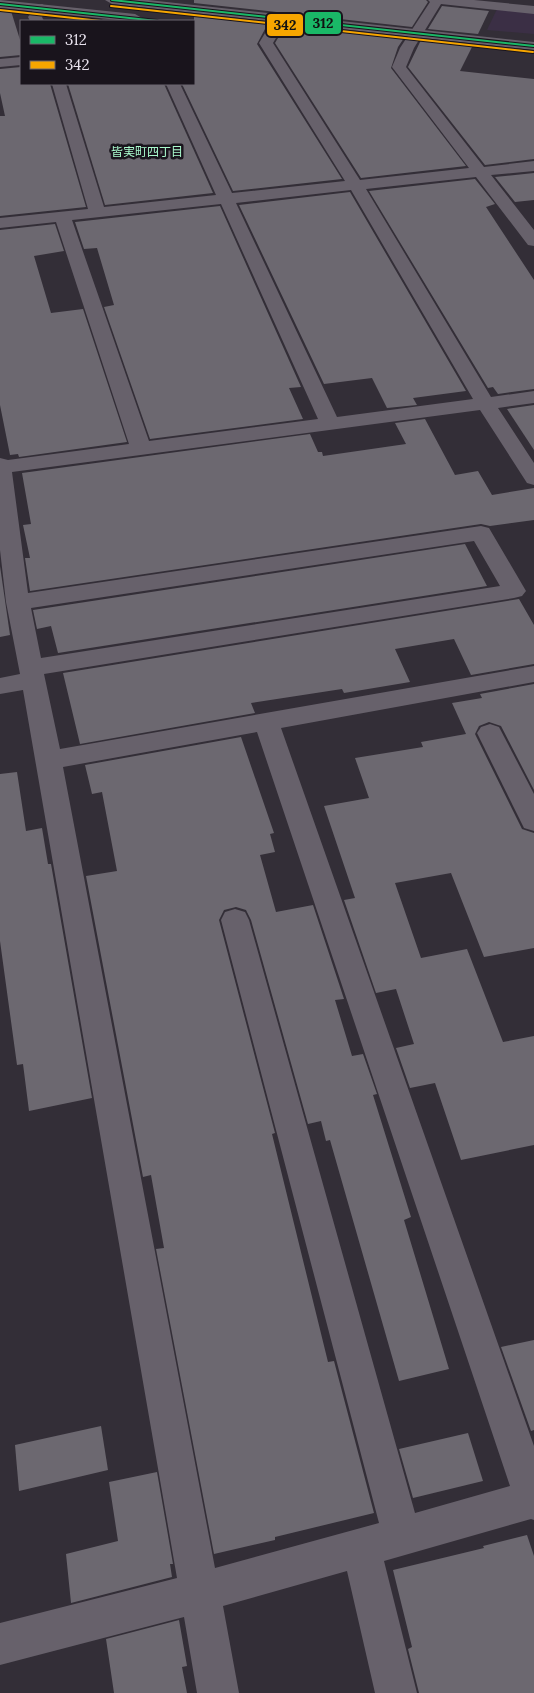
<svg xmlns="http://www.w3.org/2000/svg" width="534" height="1693" font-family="Lora,'Noto Sans JP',serif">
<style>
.built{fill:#3b2f45}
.building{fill:#6c6870}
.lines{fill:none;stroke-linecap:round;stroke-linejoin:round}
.minor{fill:#67616b;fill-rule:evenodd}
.tertiary{fill:#67616b;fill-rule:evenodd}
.bus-1-casing{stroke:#19141c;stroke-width:4}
.bus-2-casing{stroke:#19141c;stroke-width:4}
.bus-1{stroke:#1ab867;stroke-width:2}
.bus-2{stroke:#f7a600;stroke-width:2}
.labels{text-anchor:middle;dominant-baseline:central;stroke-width:5;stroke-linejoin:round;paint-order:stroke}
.far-neighbourhood-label{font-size:12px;fill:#a9facd;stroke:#19141c}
.line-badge{stroke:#19141c;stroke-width:2}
.pale-badge-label{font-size:14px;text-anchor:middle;font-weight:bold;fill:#111}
</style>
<rect width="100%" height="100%" fill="#332e37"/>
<path class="built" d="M 497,9 L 534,12 L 534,34 L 487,30 Z"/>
<g class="building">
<path d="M 194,0 L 426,0 L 428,2 L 412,27 L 194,3 Z"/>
<path d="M 442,6 L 489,11 L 478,34 L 428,29 Z"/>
<path d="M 0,10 L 11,11 L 21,43 L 21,55 L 0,57 Z"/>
<path d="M 194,15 L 404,38 L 398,47 L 391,68 L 466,166 L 361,178 L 275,43 L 281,33 L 272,27 L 265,29 L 257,44 L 342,179 L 233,191 L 182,84 L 194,84 Z"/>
<path d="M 421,40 L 473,45 L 460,71 L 534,79 L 534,159 L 485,165 L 408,67 Z"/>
<path d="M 21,67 L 21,84 L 50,84 L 86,207 L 0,216 L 0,116 L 5,116 L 0,93 L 0,69 Z"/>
<path d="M 68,84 L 164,84 L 213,193 L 105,205 Z"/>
<path d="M 534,173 L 534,200 L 515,202 L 495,177 Z"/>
<path d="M 475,179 L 495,204 L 486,207 L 534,280 L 534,389 L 498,394 L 493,387 L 488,388 L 369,191 Z"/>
<path d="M 350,192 L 466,391 L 413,398 L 417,405 L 387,408 L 372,378 L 324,384 L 239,205 Z"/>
<path d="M 220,206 L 301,387 L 289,388 L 303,419 L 150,439 L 104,307 L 114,305 L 97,248 L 84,249 L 75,222 Z"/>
<path d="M 55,224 L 64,251 L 34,256 L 51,313 L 83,309 L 127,442 L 19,457 L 18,454 L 10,455 L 0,405 L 0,230 Z"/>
<path d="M 534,405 L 534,450 L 507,409 Z"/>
<path d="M 425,419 L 455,475 L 478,471 L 492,495 L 534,488 L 534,520 L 490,526 L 481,524 L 30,591 L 25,558 L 30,558 L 23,525 L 31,524 L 22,473 L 310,434 L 318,452 L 322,452 L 323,456 L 406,444 L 395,423 Z"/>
<path d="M 465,544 L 487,586 L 58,653 L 51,626 L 37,629 L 33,610 Z"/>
<path d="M 0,566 L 10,635 L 0,637 Z"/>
<path d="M 519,599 L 534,625 L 534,664 L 471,675 L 454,639 L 395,649 L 410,682 L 344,693 L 342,689 L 251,703 L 255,713 L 80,744 L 63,673 Z"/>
<path d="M 534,684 L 534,790 L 501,726 L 489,722 L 479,726 L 475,734 L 522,829 L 534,833 L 534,948 L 484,957 L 451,873 L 395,883 L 421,958 L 467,949 L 503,1042 L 534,1036 L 534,1145 L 461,1160 L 435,1083 L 410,1088 L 396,1048 L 414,1044 L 396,989 L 376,993 L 344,900 L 355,898 L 324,806 L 369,798 L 355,758 L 423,747 L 421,742 L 466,734 L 452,703 L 482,698 L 480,694 Z"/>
<path d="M 241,737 L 274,833 L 270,834 L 275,852 L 260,855 L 276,912 L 313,905 L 344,999 L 335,1000 L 352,1056 L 363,1054 L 377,1094 L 373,1095 L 411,1217 L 404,1220 L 449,1369 L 399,1381 L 330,1140 L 326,1141 L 321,1121 L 308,1124 L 251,920 L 246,910 L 236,907 L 224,910 L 219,920 L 275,1133 L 272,1134 L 328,1362 L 334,1361 L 374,1513 L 275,1537 L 275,1540 L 214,1554 L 156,1249 L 164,1248 L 151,1175 L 143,1177 L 86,876 L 117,871 L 102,792 L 92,794 L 85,765 Z"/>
<path d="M 17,772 L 26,831 L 42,828 L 48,864 L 51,864 L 92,1098 L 29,1111 L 23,1064 L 17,1065 L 0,941 L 0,774 Z"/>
<path d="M 534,1340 L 534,1430 L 531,1431 L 501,1347 Z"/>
<path d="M 101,1426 L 108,1470 L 19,1491 L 15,1445 Z"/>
<path d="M 468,1433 L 483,1481 L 413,1498 L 399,1449 Z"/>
<path d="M 157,1472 L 173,1564 L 170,1564 L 172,1577 L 71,1603 L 66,1554 L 118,1541 L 109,1482 Z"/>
<path d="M 527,1535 L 534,1556 L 534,1693 L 419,1693 L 408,1649 L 412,1647 L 393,1570 L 484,1548 L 483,1546 Z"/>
<path d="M 179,1620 L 187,1666 L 182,1667 L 187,1693 L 114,1693 L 106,1639 Z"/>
</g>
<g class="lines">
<g class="minor">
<path d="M 428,0 L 474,0 L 534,6 L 534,14 L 441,4 L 414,48 L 406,67 L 484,167 L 534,161 L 534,171 L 491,175 L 534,230 L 534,246 L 528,245 L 476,177 L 366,189 L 491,397 L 534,391 L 534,403 L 498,408 L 534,463 L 534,485 L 527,483 L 480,410 L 12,472 L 28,593 L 481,526 L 489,528 L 526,591 L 522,596 L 514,598 L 44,674 L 60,749 L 534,666 L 534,682 L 281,728 L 534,1446 L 534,1520 L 531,1519 L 384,1561 L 417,1693 L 375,1693 L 347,1571 L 223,1606 L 239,1693 L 197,1693 L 184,1617 L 0,1665 L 0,1623 L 177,1578 L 23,690 L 0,694 L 0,678 L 20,674 L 6,602 L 0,550 L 0,458 L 8,460 L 129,444 L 56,222 L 0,228 L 0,218 L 88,209 L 52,84 L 66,84 L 104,207 L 216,195 L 166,84 L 180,84 L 232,193 L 345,181 L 259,43 L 267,30 L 272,29 L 279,33 L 273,43 L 360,180 L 469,168 L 392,67 L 400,48 L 430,2 ZM 351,190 L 473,399 L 337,417 L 236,203 ZM 221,204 L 318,419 L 149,441 L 72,220 ZM 474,541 L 500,586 L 41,658 L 31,608 ZM 257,732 L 510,1486 L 415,1513 L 249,920 L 245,912 L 235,909 L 225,912 L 221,920 L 379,1523 L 215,1568 L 63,767 Z"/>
<path d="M 42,4 L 49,8 L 42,17 L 44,21 L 30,21 L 28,17 L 37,5 Z"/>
<path d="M 21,57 L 21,65 L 0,67 L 0,59 Z"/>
<path d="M 490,724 L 499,727 L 534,794 L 534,831 L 524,828 L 477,733 L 481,727 Z"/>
</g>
<g class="tertiary">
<path d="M 0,0 L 135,14 L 142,18 L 138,21 L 128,21 L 0,8 Z"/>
<path d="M 105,0 L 148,0 L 534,42 L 534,50 L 112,4 Z"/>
</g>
<g class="bus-1-casing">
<g id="bus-1">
<path d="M 112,0 L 534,46"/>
<path d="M 0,4 L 157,21"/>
</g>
</g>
<g class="bus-2-casing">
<g id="bus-2">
<path d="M 111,6 L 533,52"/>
<path d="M 0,10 L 101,21"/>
</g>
</g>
<use href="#bus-1" class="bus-1"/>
<use href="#bus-2" class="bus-2"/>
</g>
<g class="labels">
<g class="far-neighbourhood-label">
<text x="147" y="151">皆実町四丁目</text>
</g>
</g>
<g class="line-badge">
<rect x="304" y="11" width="38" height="24" rx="5" fill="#1ab867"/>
<rect x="266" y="13" width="38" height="24" rx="5" fill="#f7a600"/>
</g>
<g class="pale-badge-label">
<text x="323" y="28">312</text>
<text x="285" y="30">342</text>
</g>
<rect x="20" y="20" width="175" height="65" fill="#19141c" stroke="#6c6770"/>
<rect x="30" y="36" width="25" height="8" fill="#1ab867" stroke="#6c6770"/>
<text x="65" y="45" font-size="15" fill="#e9e3ee">312</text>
<rect x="30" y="61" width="25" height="8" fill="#f7a600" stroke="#6c6770"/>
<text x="65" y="70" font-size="15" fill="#e9e3ee">342</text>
</svg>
